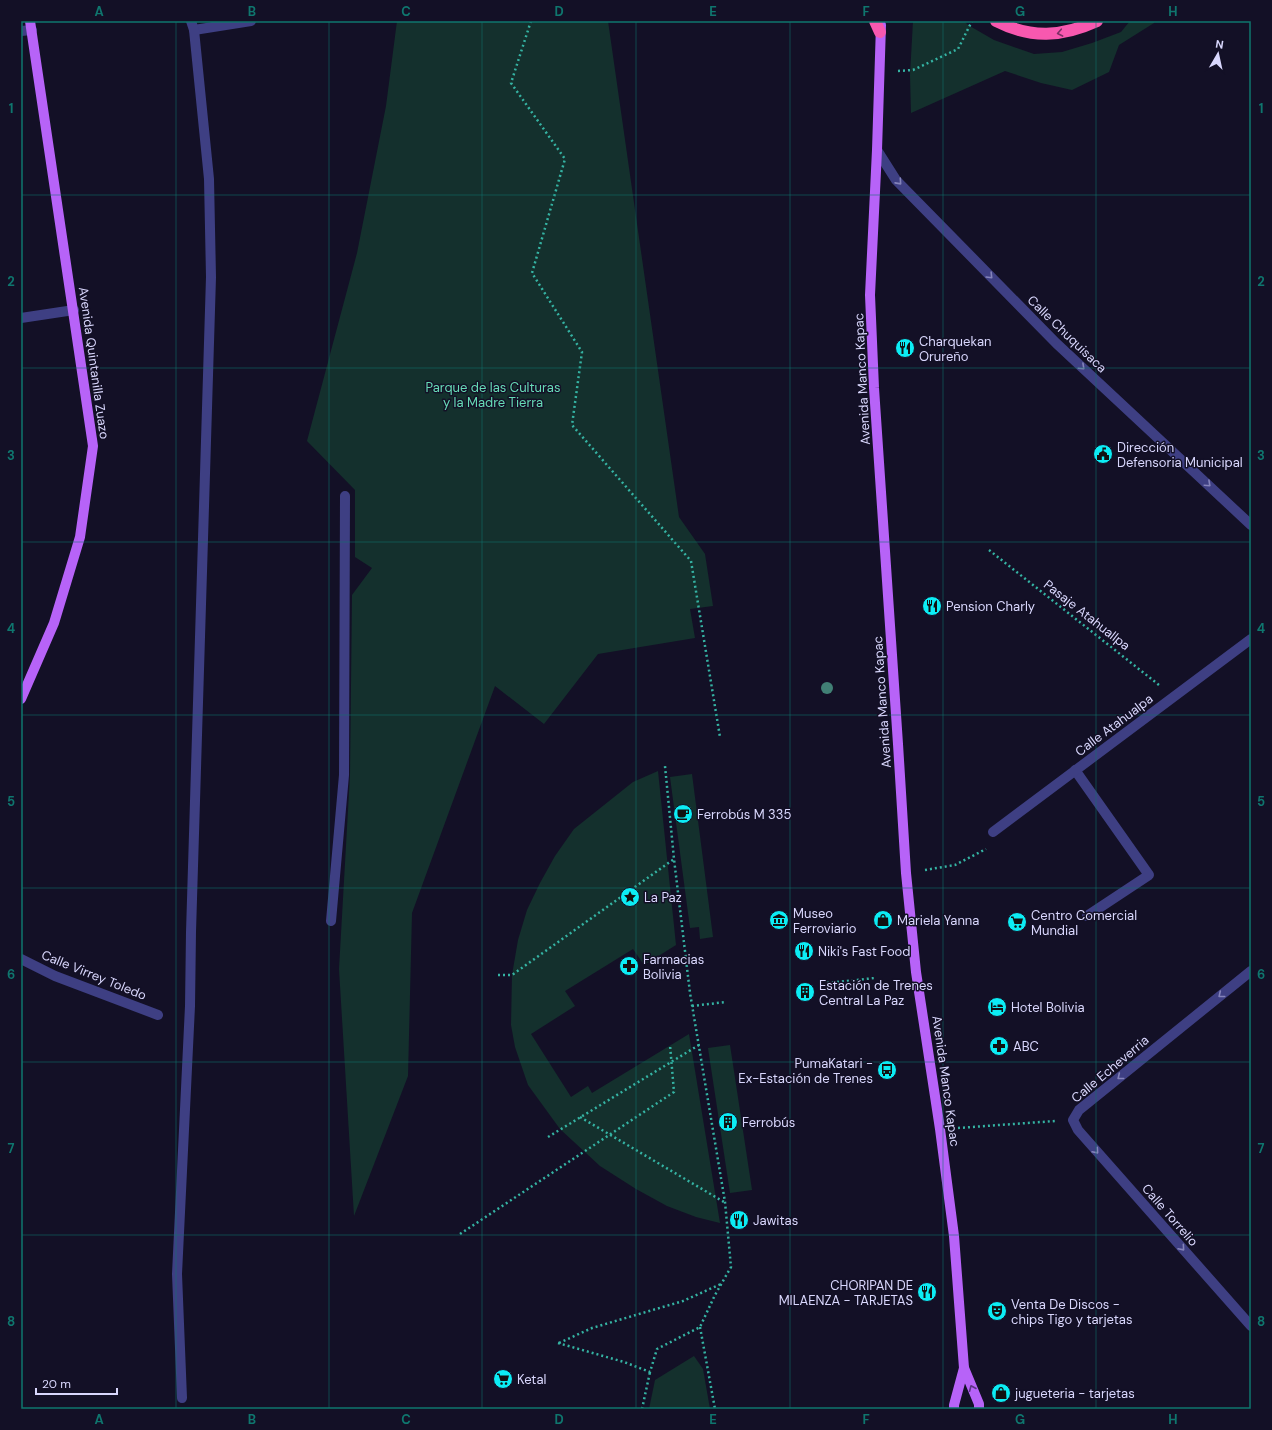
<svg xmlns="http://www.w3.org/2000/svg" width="1272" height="1430" font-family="'DM Sans',sans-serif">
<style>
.green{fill:#14302d}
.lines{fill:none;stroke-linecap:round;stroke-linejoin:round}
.path{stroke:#35b3a3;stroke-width:2.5;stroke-dasharray:2 3;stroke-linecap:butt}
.minor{stroke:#3e3f83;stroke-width:10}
.major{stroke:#b763f8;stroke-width:10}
.highway{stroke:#f858af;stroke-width:12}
.path-bridge{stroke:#35b3a3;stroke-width:2.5;stroke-dasharray:2 3;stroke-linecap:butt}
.tree{fill:#418075}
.oneway{stroke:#7a3064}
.oneway2{stroke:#8483ba}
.oneway3{stroke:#5d3584}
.grid{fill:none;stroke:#0f766e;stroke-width:1;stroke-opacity:0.55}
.labels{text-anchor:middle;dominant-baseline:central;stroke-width:3;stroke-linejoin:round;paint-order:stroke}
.street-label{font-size:13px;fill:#d9d7fd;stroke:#131026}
.poi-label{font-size:13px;fill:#d9d7fd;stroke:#131026;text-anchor:start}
.park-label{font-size:13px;fill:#66dbb6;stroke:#131026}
.neatline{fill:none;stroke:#0f766e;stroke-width:1.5}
.grid-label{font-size:13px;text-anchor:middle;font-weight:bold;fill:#0f766e}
</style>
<rect width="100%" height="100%" fill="#131026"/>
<g class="green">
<path d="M 397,21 L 608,21 L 679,517 L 705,554 L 713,606 L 690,609 L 695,638 L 598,654 L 544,724 L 495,686 L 412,913 L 408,1076 L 354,1216 L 339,969 L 350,775 L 352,595 L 372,568 L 355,557 L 355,490 L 307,441 L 357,253 L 386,106 Z"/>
<path d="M 913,21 L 964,21 L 968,25 L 994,40 L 1034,54 L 1062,52 L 1092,43 L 1121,32 L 1130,21 L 1154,21 L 1154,23 L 1119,45 L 1109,72 L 1072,90 L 1041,83 L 1005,71 L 911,113 L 910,75 Z"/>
<path d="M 658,771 L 676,945 L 644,965 L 633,949 L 565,991 L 575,1006 L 531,1034 L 571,1097 L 588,1086 L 592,1093 L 689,1034 L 720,1223 L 696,1217 L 667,1206 L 636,1189 L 600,1166 L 560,1129 L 528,1085 L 515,1047 L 511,1025 L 512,975 L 518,940 L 527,910 L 540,883 L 555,856 L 574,829 L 633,782 Z"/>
<path d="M 692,774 L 713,937 L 700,939 L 699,927 L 690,928 L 670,777 Z"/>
<path d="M 730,1045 L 752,1190 L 730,1193 L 708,1048 Z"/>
<path d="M 694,1356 L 703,1369 L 710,1409 L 649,1409 L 655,1380 Z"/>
</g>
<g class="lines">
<g class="path">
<path d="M 531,21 L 511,83 L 565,159 L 532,273 L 582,352 L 572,425 L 691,561 L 720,737"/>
<path d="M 898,71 L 913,70 L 958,49 L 972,21"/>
<path d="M 989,550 L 1159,685"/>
<path d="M 925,870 L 955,865 L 986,849"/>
<path d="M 498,975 L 512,975 L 674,859"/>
<path d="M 827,983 L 875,978"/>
<path d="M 692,1006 L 726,1002"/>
<path d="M 580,1117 L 724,1202"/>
<path d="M 958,1128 L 1055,1121"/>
<path d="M 548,1137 L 699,1045"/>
<path d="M 700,1327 L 715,1409"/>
<path d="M 558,1343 L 624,1362 L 650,1372 L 657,1349 L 700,1327 L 715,1295 L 731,1267 L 725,1202 L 690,993 L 674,859 L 665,766"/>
<path d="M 559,1343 L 592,1328 L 683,1301 L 721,1284"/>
<path d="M 642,1409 L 650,1372"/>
</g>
<g class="minor">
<path d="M 194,30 L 251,21"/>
<path d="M 21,31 L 32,30"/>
<path d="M 877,150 L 896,180 L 1056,343 L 1251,525"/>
<path d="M 21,318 L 74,310"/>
<path d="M 1075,770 L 1149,875 L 1087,916"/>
<path d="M 993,832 L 1251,639"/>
<path d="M 331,921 L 344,775 L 345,496"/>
<path d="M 21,959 L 55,976 L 158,1015"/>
<path d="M 1251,971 L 1079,1110 L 1073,1120 L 1078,1130 L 1251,1326"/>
<path d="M 182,1398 L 177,1274 L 190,1006 L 191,932 L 211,277 L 209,179 L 194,30 L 191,21"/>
</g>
<g class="major">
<path d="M 881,25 L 877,150 L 870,295 L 874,388 L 898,744 L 906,873 L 916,972 L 940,1129 L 954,1236 L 964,1368 L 954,1405 L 954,1409"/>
<path d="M 21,699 L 54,623 L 80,537 L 93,446 L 30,21"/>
<path d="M 964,1368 L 979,1404 L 979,1409"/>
</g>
<g class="highway">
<path d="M 875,21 L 880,32"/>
<path d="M 996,21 C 1031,39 1062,37 1097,21"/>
</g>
<path class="path-bridge" d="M 460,1234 L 674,1092 L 670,1045"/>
</g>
<circle class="tree" cx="827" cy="688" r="6"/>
<defs><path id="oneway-chevron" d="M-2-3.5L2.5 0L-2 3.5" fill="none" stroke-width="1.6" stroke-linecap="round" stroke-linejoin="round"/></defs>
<use class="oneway" href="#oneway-chevron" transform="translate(1060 33) rotate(169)"/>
<g class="oneway2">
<use href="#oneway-chevron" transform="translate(899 182) rotate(48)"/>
<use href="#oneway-chevron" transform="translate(990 276) rotate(46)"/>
<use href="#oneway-chevron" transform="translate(1082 367) rotate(43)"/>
<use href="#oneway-chevron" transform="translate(1208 484) rotate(43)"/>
<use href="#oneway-chevron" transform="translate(1221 995) rotate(141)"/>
<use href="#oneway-chevron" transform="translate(1120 1077) rotate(141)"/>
<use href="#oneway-chevron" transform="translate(1096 1151) rotate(49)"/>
<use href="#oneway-chevron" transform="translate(1182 1248) rotate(49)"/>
</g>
<use class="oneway3" href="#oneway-chevron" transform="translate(972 1388) rotate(-113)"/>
<path class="grid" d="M 176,21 L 176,1409M 329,21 L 329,1409M 482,21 L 482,1409M 636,21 L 636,1409M 790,21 L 790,1409M 943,21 L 943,1409M 1096,21 L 1096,1409M 21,195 L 1251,195M 21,368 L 1251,368M 21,542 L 1251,542M 21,715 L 1251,715M 21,888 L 1251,888M 21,1062 L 1251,1062M 21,1235 L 1251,1235"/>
<defs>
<g id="restaurant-disc" transform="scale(1)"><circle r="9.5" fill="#0cecf4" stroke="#131026"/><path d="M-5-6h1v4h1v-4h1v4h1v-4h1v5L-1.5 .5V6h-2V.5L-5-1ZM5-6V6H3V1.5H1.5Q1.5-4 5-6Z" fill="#111"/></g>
<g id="civic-disc" transform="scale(1)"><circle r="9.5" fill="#0cecf4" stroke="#131026"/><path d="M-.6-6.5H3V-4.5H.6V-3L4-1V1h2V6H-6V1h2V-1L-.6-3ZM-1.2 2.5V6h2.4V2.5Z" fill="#111"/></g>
<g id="cafe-disc" transform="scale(1)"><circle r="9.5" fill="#0cecf4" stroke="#131026"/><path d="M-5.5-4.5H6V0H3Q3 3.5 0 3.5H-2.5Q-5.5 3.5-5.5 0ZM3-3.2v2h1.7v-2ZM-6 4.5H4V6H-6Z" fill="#111"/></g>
<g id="sight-disc" transform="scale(1)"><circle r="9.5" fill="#0cecf4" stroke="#131026"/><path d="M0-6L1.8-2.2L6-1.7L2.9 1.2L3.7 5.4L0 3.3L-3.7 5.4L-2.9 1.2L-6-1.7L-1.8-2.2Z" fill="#111"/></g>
<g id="museum-disc" transform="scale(1)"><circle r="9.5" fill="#0cecf4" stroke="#131026"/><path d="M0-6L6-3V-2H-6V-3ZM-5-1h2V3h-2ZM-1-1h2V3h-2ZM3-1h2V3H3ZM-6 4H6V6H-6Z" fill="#111"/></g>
<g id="shop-disc" transform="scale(1)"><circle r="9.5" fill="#0cecf4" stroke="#131026"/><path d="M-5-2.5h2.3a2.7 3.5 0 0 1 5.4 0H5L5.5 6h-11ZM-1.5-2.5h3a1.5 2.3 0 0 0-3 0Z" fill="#111"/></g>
<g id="supermarket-disc" transform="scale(1)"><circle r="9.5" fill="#0cecf4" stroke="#131026"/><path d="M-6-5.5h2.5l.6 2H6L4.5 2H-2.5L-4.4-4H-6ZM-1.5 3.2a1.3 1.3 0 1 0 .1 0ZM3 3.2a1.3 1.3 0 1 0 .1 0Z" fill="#111"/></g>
<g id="pharmacy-disc" transform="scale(1)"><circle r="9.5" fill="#0cecf4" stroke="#131026"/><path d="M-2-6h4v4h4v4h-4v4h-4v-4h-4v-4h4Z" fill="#111"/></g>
<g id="building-disc" transform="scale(1)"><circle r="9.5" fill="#0cecf4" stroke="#131026"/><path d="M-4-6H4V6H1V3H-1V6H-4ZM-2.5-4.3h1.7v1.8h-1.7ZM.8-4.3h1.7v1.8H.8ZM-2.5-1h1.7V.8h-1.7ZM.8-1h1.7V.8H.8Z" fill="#111"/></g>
<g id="hotel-disc" transform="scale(1)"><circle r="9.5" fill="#0cecf4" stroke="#131026"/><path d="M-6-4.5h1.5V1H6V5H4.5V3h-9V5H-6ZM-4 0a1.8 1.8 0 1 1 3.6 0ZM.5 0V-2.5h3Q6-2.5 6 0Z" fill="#111"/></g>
<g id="bus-disc" transform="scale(1)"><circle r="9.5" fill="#0cecf4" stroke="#131026"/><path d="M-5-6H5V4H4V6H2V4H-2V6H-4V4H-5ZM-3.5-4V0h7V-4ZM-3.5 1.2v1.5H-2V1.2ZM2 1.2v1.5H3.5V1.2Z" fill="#111"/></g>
<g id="theatre-disc" transform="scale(1)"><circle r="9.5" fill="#0cecf4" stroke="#131026"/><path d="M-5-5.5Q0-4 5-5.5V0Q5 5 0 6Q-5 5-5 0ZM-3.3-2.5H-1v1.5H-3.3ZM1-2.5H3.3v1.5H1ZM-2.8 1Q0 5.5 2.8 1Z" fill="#111"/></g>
</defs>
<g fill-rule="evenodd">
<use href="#restaurant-disc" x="905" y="348"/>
<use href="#civic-disc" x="1103" y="454"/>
<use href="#restaurant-disc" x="932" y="606"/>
<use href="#cafe-disc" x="683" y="814"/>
<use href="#sight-disc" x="630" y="897"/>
<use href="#museum-disc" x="779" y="920"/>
<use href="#shop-disc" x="883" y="920"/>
<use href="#supermarket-disc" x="1017" y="922"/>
<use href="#restaurant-disc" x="804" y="951"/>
<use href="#pharmacy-disc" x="629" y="966"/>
<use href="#building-disc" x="805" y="992"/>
<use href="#hotel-disc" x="997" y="1007"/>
<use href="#pharmacy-disc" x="999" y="1046"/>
<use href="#bus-disc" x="887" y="1070"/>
<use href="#building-disc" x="728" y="1122"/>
<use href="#restaurant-disc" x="739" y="1220"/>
<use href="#restaurant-disc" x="927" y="1292"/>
<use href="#theatre-disc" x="997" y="1311"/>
<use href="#supermarket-disc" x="503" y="1379"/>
<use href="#shop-disc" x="1001" y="1393"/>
</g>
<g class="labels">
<g class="street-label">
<text transform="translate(1067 334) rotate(44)">Calle Chuquisaca</text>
<text transform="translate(94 363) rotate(82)">Avenida Quintanilla Zuazo</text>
<text transform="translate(862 379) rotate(-93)">Avenida Manco Kapac</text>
<text transform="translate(1087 615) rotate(38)">Pasaje Atahuallpa</text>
<text transform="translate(882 702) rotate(-94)">Avenida Manco Kapac</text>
<text transform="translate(1114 725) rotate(-37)">Calle Atahualpa</text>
<text transform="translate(94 975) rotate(22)">Calle Virrey Toledo</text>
<text transform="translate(1110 1069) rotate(-40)">Calle Echeverria</text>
<text transform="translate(946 1081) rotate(82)">Avenida Manco Kapac</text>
<text transform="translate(1170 1215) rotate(49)">Calle Torrelio</text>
</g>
<g class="poi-label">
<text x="919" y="341">Charquekan<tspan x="919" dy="15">Orureño</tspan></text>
<text x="1117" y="447">Dirección<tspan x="1117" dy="15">Defensoria Municipal</tspan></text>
<text x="946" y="606">Pension Charly</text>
<text x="697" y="814">Ferrobús M 335</text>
<text x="644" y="897">La Paz</text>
<text x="793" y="913">Museo<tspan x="793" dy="15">Ferroviario</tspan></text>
<text x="1031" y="915">Centro Comercial<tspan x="1031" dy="15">Mundial</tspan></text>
<text x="897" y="920">Mariela Yanna</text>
<text x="818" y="951">Niki's Fast Food</text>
<text x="643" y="959">Farmacias<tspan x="643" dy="15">Bolivia</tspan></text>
<text x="819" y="985">Estación de Trenes<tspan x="819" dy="15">Central La Paz</tspan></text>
<text x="1011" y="1007">Hotel Bolivia</text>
<text x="1013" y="1046">ABC</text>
<text x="873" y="1063" text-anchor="end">PumaKatari -<tspan x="873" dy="15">Ex-Estación de Trenes</tspan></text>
<text x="742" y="1122">Ferrobús</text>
<text x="753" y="1220">Jawitas</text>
<text x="913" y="1285" text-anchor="end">CHORIPAN DE<tspan x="913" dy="15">MILAENZA - TARJETAS</tspan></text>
<text x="1011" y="1304">Venta De Discos -<tspan x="1011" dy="15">chips Tigo y tarjetas</tspan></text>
<text x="517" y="1379">Ketal</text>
<text x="1015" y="1393">jugueteria - tarjetas</text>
</g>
<g class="park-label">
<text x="493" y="387">Parque de las Culturas<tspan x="493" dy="15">y la Madre Tierra</tspan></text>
</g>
</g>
<rect width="1272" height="1430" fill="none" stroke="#131026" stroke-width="44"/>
<g transform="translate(1218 54) rotate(9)" stroke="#131026" stroke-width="3" paint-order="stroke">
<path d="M0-3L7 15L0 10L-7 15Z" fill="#d9d7fd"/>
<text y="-6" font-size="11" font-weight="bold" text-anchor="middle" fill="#d9d7fd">N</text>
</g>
<path d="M36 1388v6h81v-6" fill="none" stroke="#d9d7fd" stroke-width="2"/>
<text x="42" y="1388" font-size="12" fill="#d9d7fd" stroke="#131026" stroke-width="3" paint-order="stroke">20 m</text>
<rect x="22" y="22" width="1228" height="1386" class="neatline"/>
<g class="grid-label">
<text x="99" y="16">A</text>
<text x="252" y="16">B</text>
<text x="406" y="16">C</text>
<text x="559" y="16">D</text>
<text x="713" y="16">E</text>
<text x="866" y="16">F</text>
<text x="1020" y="16">G</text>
<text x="1173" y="16">H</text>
<text x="11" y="113">1</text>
<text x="1261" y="113">1</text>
<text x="11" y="286">2</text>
<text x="1261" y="286">2</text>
<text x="11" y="460">3</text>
<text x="1261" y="460">3</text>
<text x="11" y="633">4</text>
<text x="1261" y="633">4</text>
<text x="11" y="806">5</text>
<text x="1261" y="806">5</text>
<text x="11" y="979">6</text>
<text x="1261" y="979">6</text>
<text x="11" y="1153">7</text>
<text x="1261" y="1153">7</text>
<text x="11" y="1326">8</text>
<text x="1261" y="1326">8</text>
<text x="99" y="1424">A</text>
<text x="252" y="1424">B</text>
<text x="406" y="1424">C</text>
<text x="559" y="1424">D</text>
<text x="713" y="1424">E</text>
<text x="866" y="1424">F</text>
<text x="1020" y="1424">G</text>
<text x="1173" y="1424">H</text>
</g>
</svg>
